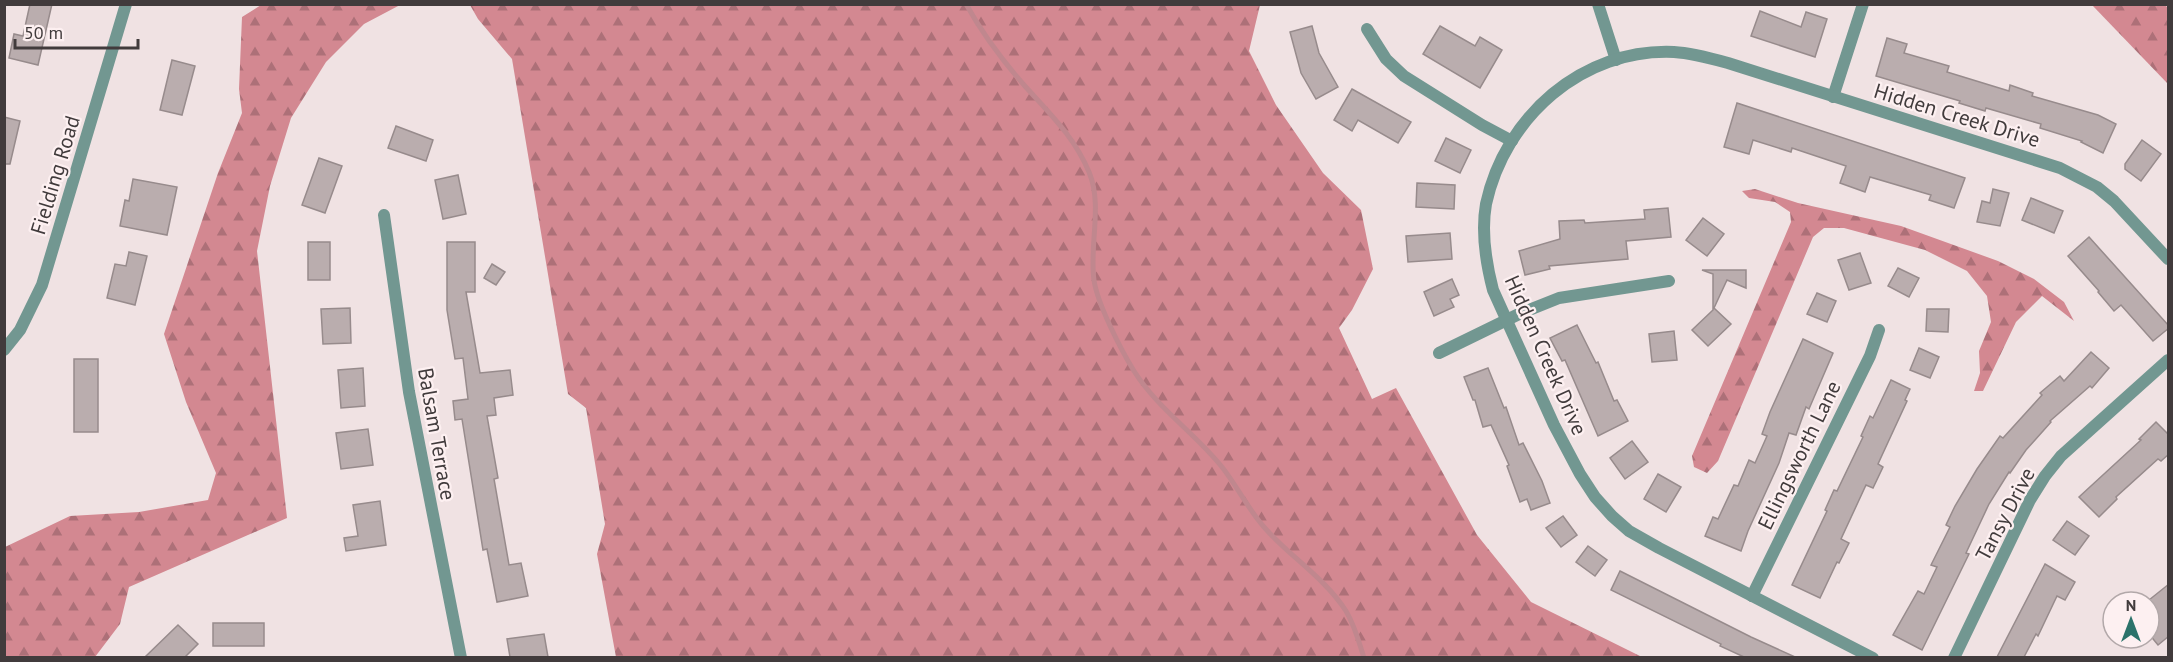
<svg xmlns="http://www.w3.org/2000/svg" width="2173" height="662" font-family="'PT Sans',sans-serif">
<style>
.forest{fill:url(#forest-firs)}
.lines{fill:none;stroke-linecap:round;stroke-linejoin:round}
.stream{stroke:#c0878e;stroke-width:5}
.building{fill:#baadae;stroke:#978b8c;stroke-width:1.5}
.street{stroke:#729791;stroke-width:12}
.labels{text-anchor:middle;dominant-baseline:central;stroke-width:4.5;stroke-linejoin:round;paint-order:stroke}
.street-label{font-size:21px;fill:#413b3c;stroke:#fdf0f1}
</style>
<defs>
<pattern id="forest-firs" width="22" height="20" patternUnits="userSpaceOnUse" patternTransform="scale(1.5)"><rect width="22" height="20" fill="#d38891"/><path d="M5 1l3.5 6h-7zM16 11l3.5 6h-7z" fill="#ad7078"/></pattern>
</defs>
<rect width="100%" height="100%" fill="#f0e2e3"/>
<g class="forest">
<path d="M 261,5 L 400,5 L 364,24 L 326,62 L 291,118 L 270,186 L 257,251 L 287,518 L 129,587 L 120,624 L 95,657 L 5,657 L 5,547 L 70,516 L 139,512 L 208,500 L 216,473 L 186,402 L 164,334 L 218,173 L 242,113 L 239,89 L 242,17 Z"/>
<path d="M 470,5 L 1260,5 L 1249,51 L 1276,105 L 1323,173 L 1361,210 L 1373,269 L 1352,310 L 1339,328 L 1372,399 L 1396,388 L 1477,535 L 1531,602 L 1642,657 L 616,657 L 597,554 L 605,524 L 586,408 L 568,394 L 512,59 L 478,19 Z"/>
<path d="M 2092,5 L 2165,5 L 2168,8 L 2168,84 Z"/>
<path d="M 1755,189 L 1798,203 L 1901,226 L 1998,261 L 2034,279 L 2064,302 L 2074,321 L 2042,296 L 2016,322 L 1983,391 L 1974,391 L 1980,373 L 1979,351 L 1991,322 L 1987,296 L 1967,271 L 1925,250 L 1844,228 L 1824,228 L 1813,237 L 1718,461 L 1707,473 L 1694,467 L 1692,456 L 1791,222 L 1790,212 L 1775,202 L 1749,198 L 1742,191 Z"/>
</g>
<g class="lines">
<path class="stream" d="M 966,4 C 982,33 1003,61 1024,85 C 1049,113 1074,136 1089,172 C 1103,205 1089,245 1094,280 C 1097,303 1121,350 1134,371 C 1158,409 1195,433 1222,467 C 1237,486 1248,509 1264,527 C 1289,556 1325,578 1346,611 C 1355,626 1359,642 1364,658"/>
</g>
<g class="building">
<path d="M 30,4 L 52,4 L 38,65 L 9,58 L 14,34 L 23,36 Z"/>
<path d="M 1760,11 L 1801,27 L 1806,12 L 1827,19 L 1815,57 L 1751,36 Z"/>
<path d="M 1312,26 L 1319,53 L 1338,87 L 1316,99 L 1301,73 L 1290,32 Z"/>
<path d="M 1440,26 L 1475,46 L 1480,37 L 1502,50 L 1480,88 L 1423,54 Z"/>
<path d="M 1887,38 L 1907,44 L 1904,53 L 1949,66 L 1947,72 L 2009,91 L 2010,85 L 2033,93 L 2032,96 L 2098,115 L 2116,124 L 2103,153 L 2081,142 L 2082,141 L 2040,128 L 2041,124 L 1986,108 L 1985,111 L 1959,103 L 1960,101 L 1876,76 Z"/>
<path d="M 172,60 L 195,66 L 182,115 L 160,110 Z"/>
<path d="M 1352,89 L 1411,122 L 1398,143 L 1358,120 L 1352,131 L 1334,120 Z"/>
<path d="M 1737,103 L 1965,178 L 1954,208 L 1929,200 L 1931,195 L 1870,177 L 1865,192 L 1840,183 L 1846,166 L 1792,148 L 1791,152 L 1753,140 L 1749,154 L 1724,147 Z"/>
<path d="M 4,117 L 20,121 L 10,164 L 4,164 Z"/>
<path d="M 396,126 L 433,140 L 426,161 L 388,148 Z"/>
<path d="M 1446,138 L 1471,150 L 1460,173 L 1435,161 Z"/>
<path d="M 2142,140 L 2161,154 L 2141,181 L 2125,169 L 2125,164 Z"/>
<path d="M 319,158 L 342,166 L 325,213 L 302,205 Z"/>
<path d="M 458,175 L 466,214 L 443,219 L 435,180 Z"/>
<path d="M 133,179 L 177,187 L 167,235 L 120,226 L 125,200 L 129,201 Z"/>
<path d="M 1417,183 L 1455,185 L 1454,209 L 1416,207 Z"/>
<path d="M 1993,189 L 2009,193 L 2000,226 L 1977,222 L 1982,201 L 1990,203 Z"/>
<path d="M 2031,198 L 2063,211 L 2054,233 L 2022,220 Z"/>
<path d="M 1668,208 L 1671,237 L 1626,241 L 1628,259 L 1549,266 L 1550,269 L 1525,275 L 1519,251 L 1560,239 L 1559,221 L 1584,220 L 1585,223 L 1645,219 L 1644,210 Z"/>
<path d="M 1703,218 L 1724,234 L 1707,256 L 1686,240 Z"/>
<path d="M 1450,233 L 1452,259 L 1408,262 L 1406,236 Z"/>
<path d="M 2089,237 L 2169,326 L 2169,328 L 2153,341 L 2121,305 L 2114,311 L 2098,292 L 2099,291 L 2068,256 Z"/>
<rect x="308" y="242" width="22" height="38"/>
<path d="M 447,242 L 475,242 L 475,292 L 466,292 L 480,373 L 510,370 L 513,395 L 494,398 L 496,415 L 487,416 L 498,478 L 494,479 L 509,565 L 521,563 L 528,596 L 497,602 L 487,549 L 483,550 L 462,419 L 455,420 L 453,401 L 468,399 L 463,358 L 455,359 L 447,310 Z"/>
<path d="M 129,252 L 147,256 L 135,305 L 107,298 L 115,264 L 126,266 Z"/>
<path d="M 1860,253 L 1871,283 L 1849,290 L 1838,260 Z"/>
<path d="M 492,264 L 505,272 L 496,285 L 484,278 Z"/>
<path d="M 1898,268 L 1919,278 L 1909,297 L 1888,286 Z"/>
<path d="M 1702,270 L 1746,270 L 1746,288 L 1727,280 L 1714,308 L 1731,324 L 1708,346 L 1692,330 L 1713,310 L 1713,274 Z"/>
<path d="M 1452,279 L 1459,295 L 1450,299 L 1454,307 L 1434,316 L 1424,292 Z"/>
<path d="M 1817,293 L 1836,301 L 1827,322 L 1807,314 Z"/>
<path d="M 350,308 L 351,343 L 323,344 L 321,309 Z"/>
<path d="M 1927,309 L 1949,309 L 1948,332 L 1926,331 Z"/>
<path d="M 1577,325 L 1596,363 L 1598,362 L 1614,401 L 1617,400 L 1628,421 L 1598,436 L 1565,360 L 1562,361 L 1550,338 Z"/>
<path d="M 1674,331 L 1677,360 L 1652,362 L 1649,334 Z"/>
<path d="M 1803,339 L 1833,353 L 1809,409 L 1806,407 L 1796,435 L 1789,433 L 1779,463 L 1748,531 L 1741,551 L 1705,536 L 1713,517 L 1718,519 L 1734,485 L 1738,486 L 1749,460 L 1755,463 L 1767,436 L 1762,434 L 1770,412 Z"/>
<path d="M 1919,348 L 1939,357 L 1930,378 L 1910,370 Z"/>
<path d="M 2091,352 L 2109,368 L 2092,388 L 2090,386 L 2050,421 L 2051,422 L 2026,450 L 2010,473 L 2009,472 L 1989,504 L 1966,553 L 1969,554 L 1922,650 L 1893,635 L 1918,591 L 1924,594 L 1937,567 L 1931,565 L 1950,527 L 1946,525 L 1955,506 L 1977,469 L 2000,436 L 2003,438 L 2042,395 L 2040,393 L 2060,376 L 2064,381 Z"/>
<rect x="74" y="359" width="24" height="73"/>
<path d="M 363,368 L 365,406 L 341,408 L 338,370 Z"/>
<path d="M 1488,368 L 1504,408 L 1506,407 L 1519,445 L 1523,443 L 1542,481 L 1550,503 L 1531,510 L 1527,499 L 1520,502 L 1507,466 L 1509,465 L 1491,425 L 1483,427 L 1475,400 L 1473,400 L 1464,377 Z"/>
<path d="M 1891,380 L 1910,389 L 1905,400 L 1907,401 L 1878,464 L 1883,467 L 1873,488 L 1866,485 L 1841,539 L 1849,543 L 1839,563 L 1837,562 L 1820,598 L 1792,585 L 1827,511 L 1825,510 L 1834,490 L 1837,491 L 1863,437 L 1861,436 L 1870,416 L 1873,418 Z"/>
<path d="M 2156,422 L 2169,435 L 2169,454 L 2161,461 L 2158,459 L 2116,497 L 2117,499 L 2099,517 L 2079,497 L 2141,440 L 2139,439 Z"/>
<path d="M 368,429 L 373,465 L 341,469 L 336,433 Z"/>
<path d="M 1632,441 L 1648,462 L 1625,479 L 1610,458 Z"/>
<path d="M 1658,474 L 1681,487 L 1666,512 L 1644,499 Z"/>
<path d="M 380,501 L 386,545 L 346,551 L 344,538 L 358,536 L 353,505 Z"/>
<path d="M 1563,516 L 1577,535 L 1561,547 L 1546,528 Z"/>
<path d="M 2067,521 L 2089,536 L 2075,555 L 2053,540 Z"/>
<path d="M 1588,546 L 1607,560 L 1595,576 L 1576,562 Z"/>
<path d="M 2045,564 L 2075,582 L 2065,600 L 2057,596 L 2038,636 L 2036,634 L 2024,657 L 1997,657 Z"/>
<path d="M 1620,571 L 1751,637 L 1795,657 L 1744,657 L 1720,646 L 1721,644 L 1611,590 Z"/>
<path d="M 2169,584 L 2169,636 L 2158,645 L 2149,634 L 2149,600 Z"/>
<rect x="213" y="623" width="51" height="23"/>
<path d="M 178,625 L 198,644 L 185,657 L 145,657 Z"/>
<path d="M 544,634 L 548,657 L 510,657 L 507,639 Z"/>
</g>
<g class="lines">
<g class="street">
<path d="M 1598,4 L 1616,60"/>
<path d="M 1367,29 L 1386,59 L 1404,76 L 1482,125 L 1512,141"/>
<path d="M 1833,97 L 1863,4"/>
<path d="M 384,215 L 409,392 L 461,658"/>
<path d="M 4,350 L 20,330 L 42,285 L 126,4"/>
<path d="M 1439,353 L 1519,314 L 1559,298 L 1669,281"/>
<path d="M 1752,596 L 1870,356 L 1879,330"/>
<path d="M 1873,658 L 1659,548 L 1629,531 L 1612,516 L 1595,497 L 1580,474 L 1554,425 L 1493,290 C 1486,263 1481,232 1486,204 C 1505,117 1582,48 1674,52 C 1692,53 1710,58 1728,63 L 2060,168 L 2097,187 L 2114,201 L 2168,259"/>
<path d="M 1954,658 L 2030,500 L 2045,476 L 2061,456 L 2168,360"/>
</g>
</g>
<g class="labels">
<g class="street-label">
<text transform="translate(1957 115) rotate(17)">Hidden Creek Drive</text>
<text transform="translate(55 175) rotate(-73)">Fielding Road</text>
<text transform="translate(1546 355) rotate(66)">Hidden Creek Drive</text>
<text transform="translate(437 434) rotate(80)">Balsam Terrace</text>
<text transform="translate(1799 455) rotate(-64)">Ellingsworth Lane</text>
<text transform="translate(2005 514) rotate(-62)">Tansy Drive</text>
</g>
</g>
<rect width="2173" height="662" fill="none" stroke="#413b3c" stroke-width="12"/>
<g transform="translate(2131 620)"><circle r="28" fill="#fdf0f1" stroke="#b2a8a9" stroke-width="1.5"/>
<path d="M0-4.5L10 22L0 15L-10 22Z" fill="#2b726a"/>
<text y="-9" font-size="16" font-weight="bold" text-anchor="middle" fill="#413b3c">N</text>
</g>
<path d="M15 39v9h123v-9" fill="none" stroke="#413b3c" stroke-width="3"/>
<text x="24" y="39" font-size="18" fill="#413b3c" stroke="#fdf0f1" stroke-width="4.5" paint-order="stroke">50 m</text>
</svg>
